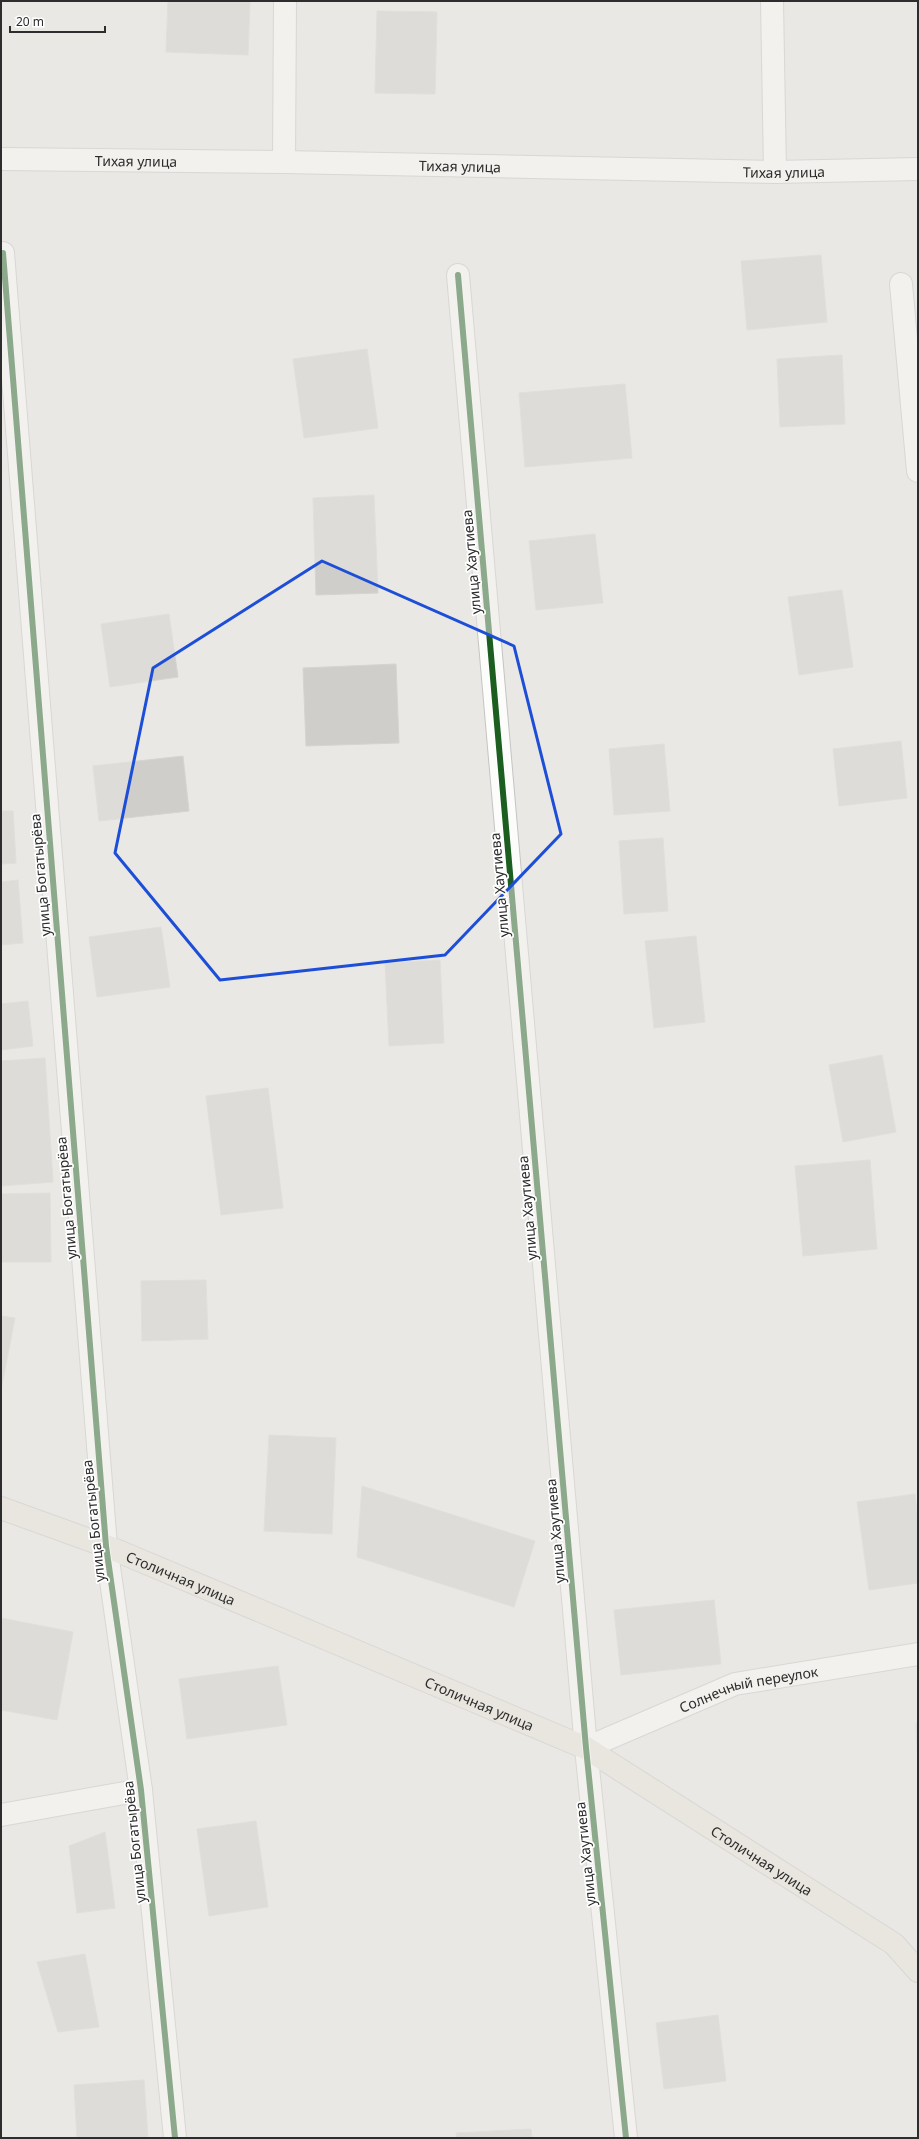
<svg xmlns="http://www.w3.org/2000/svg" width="919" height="2139" font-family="'Noto Sans',sans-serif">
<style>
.building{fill:#cfceca;stroke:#d5d4d0}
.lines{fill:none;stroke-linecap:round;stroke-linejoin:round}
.street-casing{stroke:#c4c4c4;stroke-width:24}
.primary-casing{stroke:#c5c5c3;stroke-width:24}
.street{stroke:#fcfcfb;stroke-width:22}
.primary{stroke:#e6e4d7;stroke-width:22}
.cycleway-casing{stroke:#fff;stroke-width:8}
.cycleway{stroke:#1b5e20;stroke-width:6}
.marked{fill:none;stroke:#1d4ed8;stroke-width:3;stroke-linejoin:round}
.labels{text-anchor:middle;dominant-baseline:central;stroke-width:3.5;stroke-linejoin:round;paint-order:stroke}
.street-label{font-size:14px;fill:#2d2d2d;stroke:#fff}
</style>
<rect width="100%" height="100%" fill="#e9e8e4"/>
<g class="building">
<path d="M 168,1 L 250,1 L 248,55 L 166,52 Z"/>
<path d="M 377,11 L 437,12 L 435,94 L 375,93 Z"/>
<path d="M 821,255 L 827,322 L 747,330 L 741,261 Z"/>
<path d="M 367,349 L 378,428 L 304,438 L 293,359 Z"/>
<path d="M 842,355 L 845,424 L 780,427 L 777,359 Z"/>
<path d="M 625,384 L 632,458 L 525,467 L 519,393 Z"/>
<path d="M 374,495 L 378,593 L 316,595 L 313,498 Z"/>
<path d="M 595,534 L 603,603 L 536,610 L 529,541 Z"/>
<path d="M 842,590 L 853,667 L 799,675 L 788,597 Z"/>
<path d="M 169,614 L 178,677 L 110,687 L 101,624 Z"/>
<path d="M 396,664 L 399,743 L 306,746 L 303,668 Z"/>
<path d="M 901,741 L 907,798 L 839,806 L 833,749 Z"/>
<path d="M 664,744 L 670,811 L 614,815 L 609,749 Z"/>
<path d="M 183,756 L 189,811 L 99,821 L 93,766 Z"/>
<path d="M 1,811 L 13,811 L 16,863 L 1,864 Z"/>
<path d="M 663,838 L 668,911 L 624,914 L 619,841 Z"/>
<path d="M 18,880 L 23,943 L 1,945 L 1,882 Z"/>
<path d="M 161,927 L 170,987 L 97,997 L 89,937 Z"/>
<path d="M 696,936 L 705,1022 L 654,1028 L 645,941 Z"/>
<path d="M 440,960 L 444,1043 L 389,1046 L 385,963 Z"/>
<path d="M 28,1001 L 33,1046 L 1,1050 L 1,1004 Z"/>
<path d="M 882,1055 L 896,1132 L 843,1142 L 829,1065 Z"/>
<path d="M 45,1058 L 53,1182 L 1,1186 L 1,1061 Z"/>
<path d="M 268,1088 L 283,1208 L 221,1215 L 206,1096 Z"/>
<path d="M 870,1160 L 877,1249 L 803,1256 L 795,1166 Z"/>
<path d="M 50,1193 L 51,1262 L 1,1262 L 1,1194 Z"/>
<path d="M 206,1280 L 208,1339 L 142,1341 L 141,1281 Z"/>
<path d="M 1,1316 L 15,1318 L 1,1390 Z"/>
<path d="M 269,1435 L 336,1438 L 332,1534 L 264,1531 Z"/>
<path d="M 362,1486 L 535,1541 L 514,1607 L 357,1557 Z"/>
<path d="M 915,1494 L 918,1519 L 918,1583 L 869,1590 L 857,1502 Z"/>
<path d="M 714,1600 L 721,1664 L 621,1675 L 614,1610 Z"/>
<path d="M 1,1618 L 73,1632 L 57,1720 L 1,1710 Z"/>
<path d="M 278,1666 L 287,1725 L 187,1739 L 179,1679 Z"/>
<path d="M 916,1723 L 918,1723 L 918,1764 Z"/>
<path d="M 256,1821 L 268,1907 L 209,1916 L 197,1829 Z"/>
<path d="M 105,1832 L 115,1908 L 77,1913 L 69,1846 Z"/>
<path d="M 85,1954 L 99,2027 L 58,2032 L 37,1962 Z"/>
<path d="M 718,2015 L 726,2081 L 664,2089 L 656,2023 Z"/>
<path d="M 144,2080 L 148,2138 L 77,2138 L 74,2085 Z"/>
<path d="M 531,2129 L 532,2138 L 457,2138 L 456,2133 Z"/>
</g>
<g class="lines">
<g class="street-casing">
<g id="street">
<path d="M 772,1 L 775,172"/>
<path id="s1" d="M 1,159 L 284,162 L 775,172 L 918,169"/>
<path d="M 284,162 L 285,1"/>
<path d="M 3,253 L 106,1546 L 141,1790 L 175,2138"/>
<path d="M 458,275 L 586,1748 L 626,2138"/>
<path d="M 901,284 L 918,471"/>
<path id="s2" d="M 586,1748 L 735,1684 L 918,1654"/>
<path d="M 1,1815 L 141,1790"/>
</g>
</g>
<g class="primary-casing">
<g id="primary">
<path id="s3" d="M 1,1508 L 106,1546 L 586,1748 L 894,1944 L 918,1971"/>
</g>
</g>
<use href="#street" class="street"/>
<use href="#primary" class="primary"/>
<g class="cycleway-casing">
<g id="cycleway">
<path d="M 3,253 L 106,1546 L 141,1790 L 175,2138"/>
<path d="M 458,275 L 586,1748 L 626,2138"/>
</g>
</g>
<use href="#cycleway" class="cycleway"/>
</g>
<path d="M0 0H919V2139H0ZM 322,561 L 514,646 L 561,834 L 445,955 L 220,980 L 115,853 L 153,668 Z" fill="#e9e8e4" fill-opacity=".55" fill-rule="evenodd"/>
<path class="marked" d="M 322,561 L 514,646 L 561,834 L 445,955 L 220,980 L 115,853 L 153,668 Z"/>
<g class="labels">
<g class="street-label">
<text stroke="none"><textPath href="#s1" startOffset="135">Тихая улица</textPath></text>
<text stroke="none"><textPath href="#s1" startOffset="459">Тихая улица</textPath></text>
<text stroke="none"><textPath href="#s1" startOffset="783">Тихая улица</textPath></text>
<text transform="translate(471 562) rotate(-95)">улица Хаутиева</text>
<text transform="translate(40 875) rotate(-95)">улица Богатырёва</text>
<text transform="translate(499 885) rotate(-95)">улица Хаутиева</text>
<text transform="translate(66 1198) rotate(-95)">улица Богатырёва</text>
<text transform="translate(527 1208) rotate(-95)">улица Хаутиева</text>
<text transform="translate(93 1521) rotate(-96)">улица Богатырёва</text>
<text transform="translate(555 1531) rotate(-95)">улица Хаутиева</text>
<text stroke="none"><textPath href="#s3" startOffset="193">Столичная улица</textPath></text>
<text stroke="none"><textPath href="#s2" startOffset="174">Солнечный переулок</textPath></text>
<text stroke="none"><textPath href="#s3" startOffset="517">Столичная улица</textPath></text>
<text transform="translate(134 1842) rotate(-96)">улица Богатырёва</text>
<text transform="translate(585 1854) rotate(-96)">улица Хаутиева</text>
<text stroke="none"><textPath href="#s3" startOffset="841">Столичная улица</textPath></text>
</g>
</g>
<rect width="919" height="2139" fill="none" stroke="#2d2d2d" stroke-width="4"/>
<path d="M10 26v6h95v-6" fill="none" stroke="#2d2d2d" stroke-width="2"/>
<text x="16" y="26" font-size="12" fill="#2d2d2d" stroke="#ffffff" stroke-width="3" paint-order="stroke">20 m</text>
</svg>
